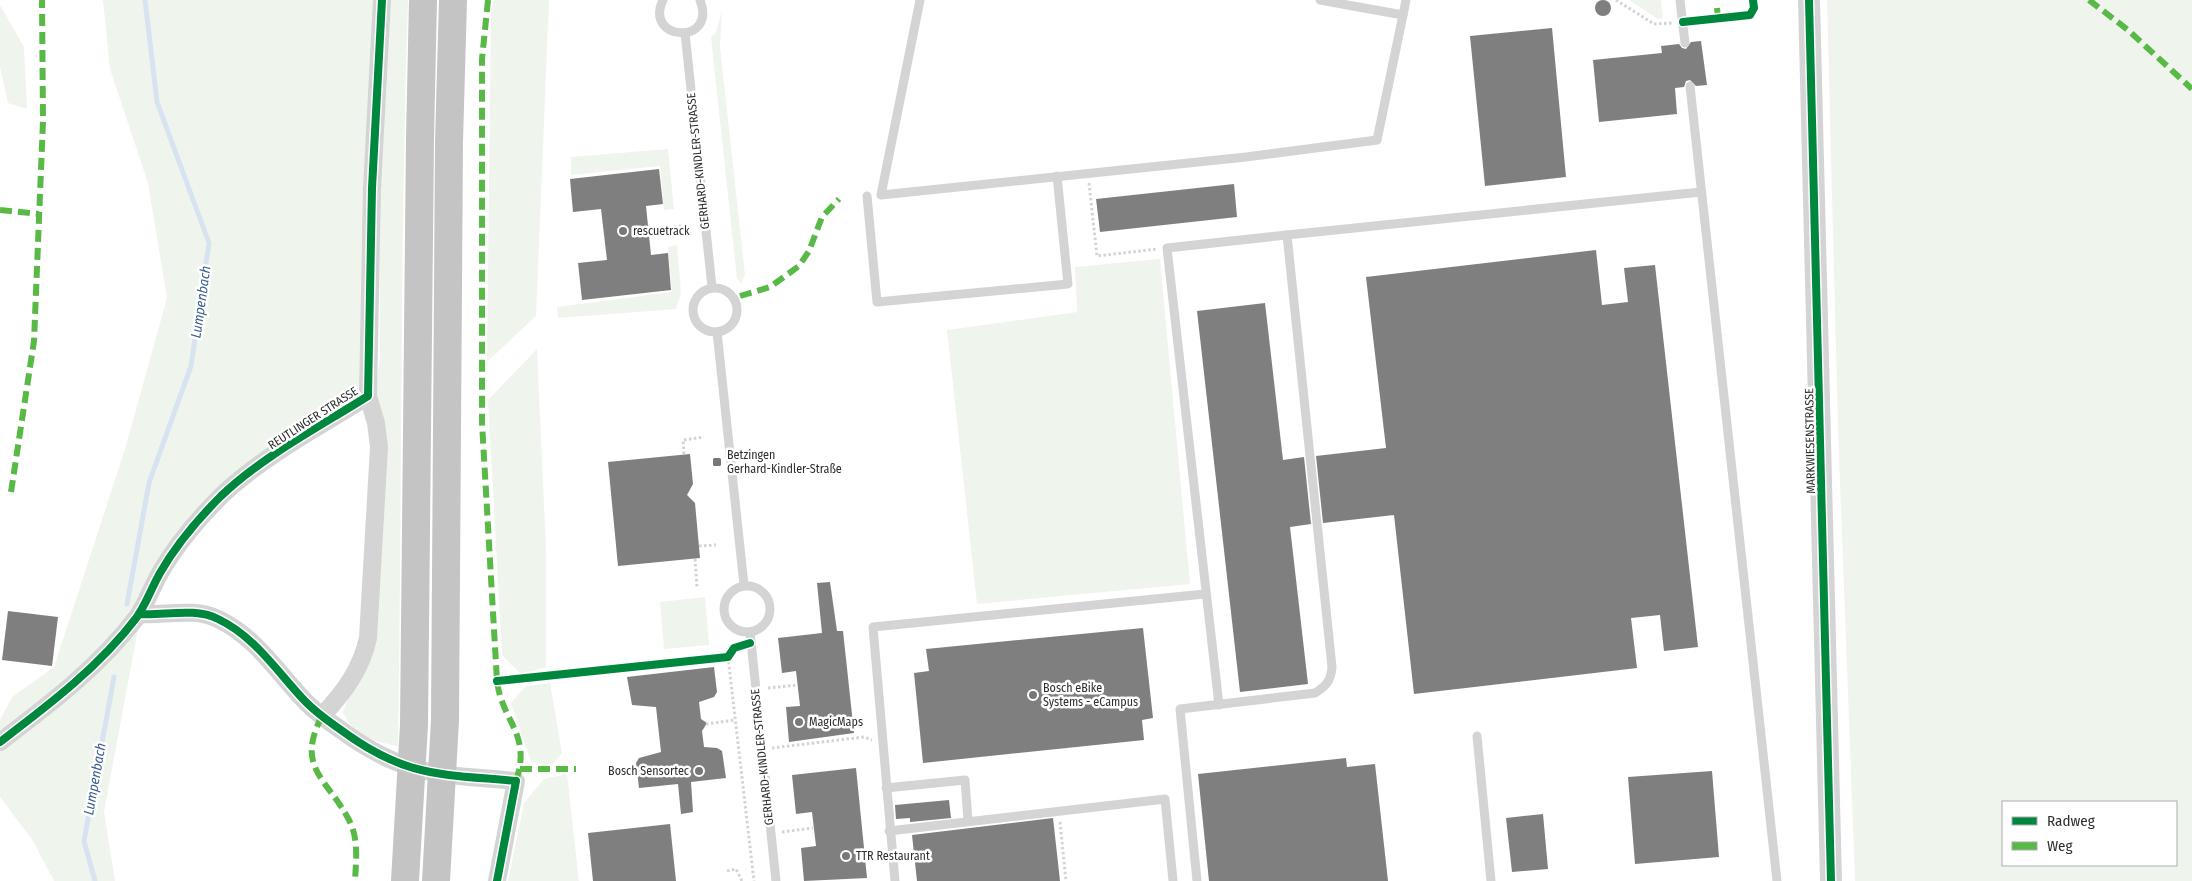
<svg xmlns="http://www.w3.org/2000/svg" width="2192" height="881" font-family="'Fira Sans Condensed',sans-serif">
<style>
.green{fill:#eff5ec;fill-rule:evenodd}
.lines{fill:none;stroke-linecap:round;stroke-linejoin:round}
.stream{stroke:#d8e3f2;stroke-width:5}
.building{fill:#7f7f7f}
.path{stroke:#d4d4d4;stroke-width:3;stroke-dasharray:2.5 2.5;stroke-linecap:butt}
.service{stroke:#d4d4d4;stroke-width:9}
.minor{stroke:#d4d4d4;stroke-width:18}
.tertiary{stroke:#d4d4d4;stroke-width:22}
.trunk{stroke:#c4c4c4;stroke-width:28}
.quiet{stroke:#58b947;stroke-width:6;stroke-dasharray:12 6;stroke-linecap:butt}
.cycleway-casing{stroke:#fff;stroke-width:11}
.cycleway{stroke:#00873e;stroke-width:8}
.poi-dot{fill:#787878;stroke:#fff;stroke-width:2}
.labels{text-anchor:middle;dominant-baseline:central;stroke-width:5;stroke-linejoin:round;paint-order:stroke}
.street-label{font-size:12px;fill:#2f2f2f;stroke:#fff}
.poi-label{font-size:12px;fill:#2f2f2f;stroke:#fff;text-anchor:start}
.water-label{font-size:14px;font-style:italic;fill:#3c6092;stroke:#fff}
</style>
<rect width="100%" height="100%" fill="#fff"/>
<g class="green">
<path d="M 103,0 L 376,0 L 363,189 L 365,369 L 355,395 L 187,525 L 138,629 L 104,812 L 115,881 L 54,881 L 33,841 L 0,797 L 0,720 L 12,697 L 54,667 L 125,449 L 167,298 L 148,183 L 110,69 Z"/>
<path d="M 390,0 L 408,0 C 400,249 402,497 398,746 C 374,742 353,735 343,712 L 348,698 L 354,690 L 383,420 L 375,393 L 380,358 L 379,188 Z"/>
<path d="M 494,0 L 549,0 L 536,316 L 487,362 L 491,9 Z"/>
<path d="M 1629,0 L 1661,0 L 1663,18 L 1658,19 Z"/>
<path d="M 1827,0 L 2192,0 L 2192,881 L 1855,881 L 1838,429 ZM 2003,802 L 2176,802 L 2176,865 L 2003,865 Z"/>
<path d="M 0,5 L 24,47 L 27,109 L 8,103 L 0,67 Z"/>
<path d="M 722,11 L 720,47 L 745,275 L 741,283 L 737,279 L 711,37 L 716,32 Z"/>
<path d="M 668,149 L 674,209 L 664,210 L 660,166 L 571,175 L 571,157 Z"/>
<path d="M 677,245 L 681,293 L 676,309 L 558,318 L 557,307 L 672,292 L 668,247 Z"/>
<path d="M 1160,259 L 1190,584 L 977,604 L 947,330 L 1077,312 L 1075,267 Z"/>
<path d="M 537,349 L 546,549 L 546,667 L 521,674 L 502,655 L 488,400 Z"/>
<path d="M 705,597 L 709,645 L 664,649 L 660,602 Z"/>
<path d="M 550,683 L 562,753 L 552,765 L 531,762 L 511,703 L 526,686 Z"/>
<path d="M 567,774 L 579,881 L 508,881 L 524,803 L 544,779 Z"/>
</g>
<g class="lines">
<g class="stream">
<path d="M 127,604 L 149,483 L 191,366 L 209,243 L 157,102 L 145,0"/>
<path d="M 95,881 L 84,841 L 114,677"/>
</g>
</g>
<g class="building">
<circle cx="1603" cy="8" r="8"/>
<path d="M 1552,28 L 1566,177 L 1485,186 L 1470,36 Z"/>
<path d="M 1701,41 L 1707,85 L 1696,86 L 1690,80 L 1686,81 L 1684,87 L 1675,88 L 1677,114 L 1599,122 L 1593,60 L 1662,53 L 1661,46 L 1679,44 L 1682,48 L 1686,49 L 1691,42 Z"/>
<path d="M 659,169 L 663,204 L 646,206 L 651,255 L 668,253 L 671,290 L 582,300 L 578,263 L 607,260 L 601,209 L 573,212 L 570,179 Z"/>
<path d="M 1234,184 L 1237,217 L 1100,232 L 1096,199 Z"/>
<path d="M 1596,250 L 1602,305 L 1628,302 L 1624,268 L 1655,265 L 1698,647 L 1664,651 L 1660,615 L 1631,618 L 1637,668 L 1414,694 L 1394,515 L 1323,523 L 1316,456 L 1386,448 L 1366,277 Z"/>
<path d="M 1265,303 L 1283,460 L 1304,457 L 1311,524 L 1290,527 L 1308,684 L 1240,692 L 1197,311 Z"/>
<path d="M 690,454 L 693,484 L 687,495 L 695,503 L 700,558 L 618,566 L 608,462 Z"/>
<path d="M 830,582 L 837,631 L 843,631 L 854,733 L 789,742 L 786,707 L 800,706 L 796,671 L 782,673 L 778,638 L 822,633 L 817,583 Z"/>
<path d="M 8,611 L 58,617 L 52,666 L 2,660 Z"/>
<path d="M 1143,628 L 1153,718 L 1142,720 L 1144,740 L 923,763 L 914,673 L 929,671 L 926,649 Z"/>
<path d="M 714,667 L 717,692 L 714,697 L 699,702 L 701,719 L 707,723 L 702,731 L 704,747 L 717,748 L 722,751 L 726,778 L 691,782 L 693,812 L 681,814 L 678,784 L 639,788 L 636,763 L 639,758 L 661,752 L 656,707 L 632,705 L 627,677 Z"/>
<path d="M 1346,758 L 1347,767 L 1375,764 L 1388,881 L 1209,881 L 1198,774 Z"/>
<path d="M 856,768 L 867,878 L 804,881 L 801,848 L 816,846 L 812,812 L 796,814 L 792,775 Z"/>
<path d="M 1712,771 L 1719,857 L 1635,864 L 1628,777 Z"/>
<path d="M 949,800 L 951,818 L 910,822 L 910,818 L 896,819 L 895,805 Z"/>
<path d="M 1543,814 L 1548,869 L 1512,872 L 1506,818 Z"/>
<path d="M 1053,818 L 1060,881 L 917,881 L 912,835 Z"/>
<path d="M 670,824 L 676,881 L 593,881 L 588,833 Z"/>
</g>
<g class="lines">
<g class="path">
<path d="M 1616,0 L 1654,24 L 1672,23"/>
<path d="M 1089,183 L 1097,256 L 1157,249"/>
<path d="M 649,229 L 681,226"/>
<path d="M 684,454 L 683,440 L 704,437"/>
<path d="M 699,546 L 716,545"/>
<path d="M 695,559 L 697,587"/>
<path d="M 728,657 L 754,881"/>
<path d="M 768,688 L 798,685"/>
<path d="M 706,724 L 735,720"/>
<path d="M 772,748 L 864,737 L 872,740"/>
<path d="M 1060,822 L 1066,881"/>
<path d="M 782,832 L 813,828"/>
<path d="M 727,871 L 736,869 L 742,881"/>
</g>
<g class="service">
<path d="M 663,0 C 643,41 718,46 700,0"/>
<path d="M 920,0 L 881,195 L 1246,157 L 1377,140 L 1403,15"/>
<path d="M 1320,0 L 1403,15 L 1406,0"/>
<path d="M 1680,0 L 1685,43"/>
<path d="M 685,33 L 712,287"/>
<path d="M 1690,86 L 1777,881"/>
<path d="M 867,196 L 877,302 L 1068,284 L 1057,176"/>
<circle cx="715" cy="310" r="22"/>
<path d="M 717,332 L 744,585"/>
<circle cx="747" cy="609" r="23"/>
<path d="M 750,632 L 776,881"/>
<path d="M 1219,705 L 1167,248 L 1287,235"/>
<path d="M 1477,736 L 1491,881"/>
<path d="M 886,788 L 965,780 L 968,821"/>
<path d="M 889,831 L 1165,799 L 1173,881"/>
<path d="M 895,881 L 873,627 L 1205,594"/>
<path d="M 1197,881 L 1180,709 L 1315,693 C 1326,686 1331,681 1332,667 L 1287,235 L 1701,192"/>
</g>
<g class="minor">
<path d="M 139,614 C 164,616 194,607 218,619 C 254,636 276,670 303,699 C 314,711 328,721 341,730 C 406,778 441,774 516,781 L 497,881"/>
<path d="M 322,716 C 344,692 361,670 368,638 L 379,447 L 376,423 L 368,396 L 372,188 L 382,0"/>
<path d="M 0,742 C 50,704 99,667 137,617 C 146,604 152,587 160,573 C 176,545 198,519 221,496 C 263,456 319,427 368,396"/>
</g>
<path class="tertiary" d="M 1809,0 L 1831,881"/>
<g class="trunk">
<path d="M 405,881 L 414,725 L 420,138 L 423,0"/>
<path d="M 436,881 L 445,720 L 449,142 L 453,0"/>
</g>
<g class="quiet">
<path d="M 488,0 L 482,59 L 482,423 L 497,681 C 502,722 532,734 516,781"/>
<path d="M 2089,0 L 2128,30 L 2192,89"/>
<path d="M 1717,8 L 1718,18"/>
<path d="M 0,210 L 39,214"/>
<path d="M 740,296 L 770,287 L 799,266 L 809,251 L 822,217 L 839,199"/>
<path d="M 11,492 L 34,341 L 43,121 L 42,0"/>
<path d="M 322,716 C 295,768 327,778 349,820 C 359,839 356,861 355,881"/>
<path d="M 520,769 L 576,769"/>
</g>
<g class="cycleway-casing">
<g id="cycleway">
<path d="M 1809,0 L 1831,881"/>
<path d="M 1683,22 L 1750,15 L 1754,8 L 1753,0"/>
<path d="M 139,614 C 164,616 194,607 218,619 C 254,636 276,670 303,699 C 314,711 328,721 341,730 C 406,778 441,774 516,781 L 497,881"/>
<path d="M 497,681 L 728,657 L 734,648 L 750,643"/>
<path d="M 0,742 C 50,704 99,667 137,617 C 146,604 152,587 160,573 C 176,545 198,519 221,496 C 263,456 319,427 368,396 L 372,188 L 382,0"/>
</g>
</g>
<use href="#cycleway" class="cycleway"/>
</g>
<g class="poi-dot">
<circle cx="623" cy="231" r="5"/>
<rect x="712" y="457" width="10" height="10" rx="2.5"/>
<circle cx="1033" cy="695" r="5"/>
<circle cx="799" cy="722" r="5"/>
<circle cx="699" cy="771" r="5"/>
<circle cx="846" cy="856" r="5"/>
</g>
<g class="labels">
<g class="street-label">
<text transform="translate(698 161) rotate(-96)">GERHARD-KINDLER-STRASSE</text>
<text transform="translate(313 418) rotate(-33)">REUTLINGER STRASSE</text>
<text transform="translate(1810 441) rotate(-91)">MARKWIESENSTRASSE</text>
<text transform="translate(762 757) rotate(-96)">GERHARD-KINDLER-STRASSE</text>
</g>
<g class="poi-label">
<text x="633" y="231">rescuetrack</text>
<text x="727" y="455">Betzingen<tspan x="727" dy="14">Gerhard-Kindler-Straße</tspan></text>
<text x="1043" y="688">Bosch eBike<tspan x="1043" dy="14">Systems - eCampus</tspan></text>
<text x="809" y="722">MagicMaps</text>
<text x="689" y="771" text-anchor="end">Bosch Sensortec</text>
<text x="856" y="856">TTR Restaurant</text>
</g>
<g class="water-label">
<text transform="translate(201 302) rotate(-82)">Lumpenbach</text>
<text transform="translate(95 779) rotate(-80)">Lumpenbach</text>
</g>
</g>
<rect x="2002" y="801" width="175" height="65" fill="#ffffff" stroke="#acacac"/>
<rect x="2012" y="817" width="25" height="8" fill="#00873e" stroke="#acacac"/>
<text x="2047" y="826" font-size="15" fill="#2f2f2f">Radweg</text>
<rect x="2012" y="842" width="25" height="8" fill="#58b947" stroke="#acacac"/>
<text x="2047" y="851" font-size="15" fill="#2f2f2f">Weg</text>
</svg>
